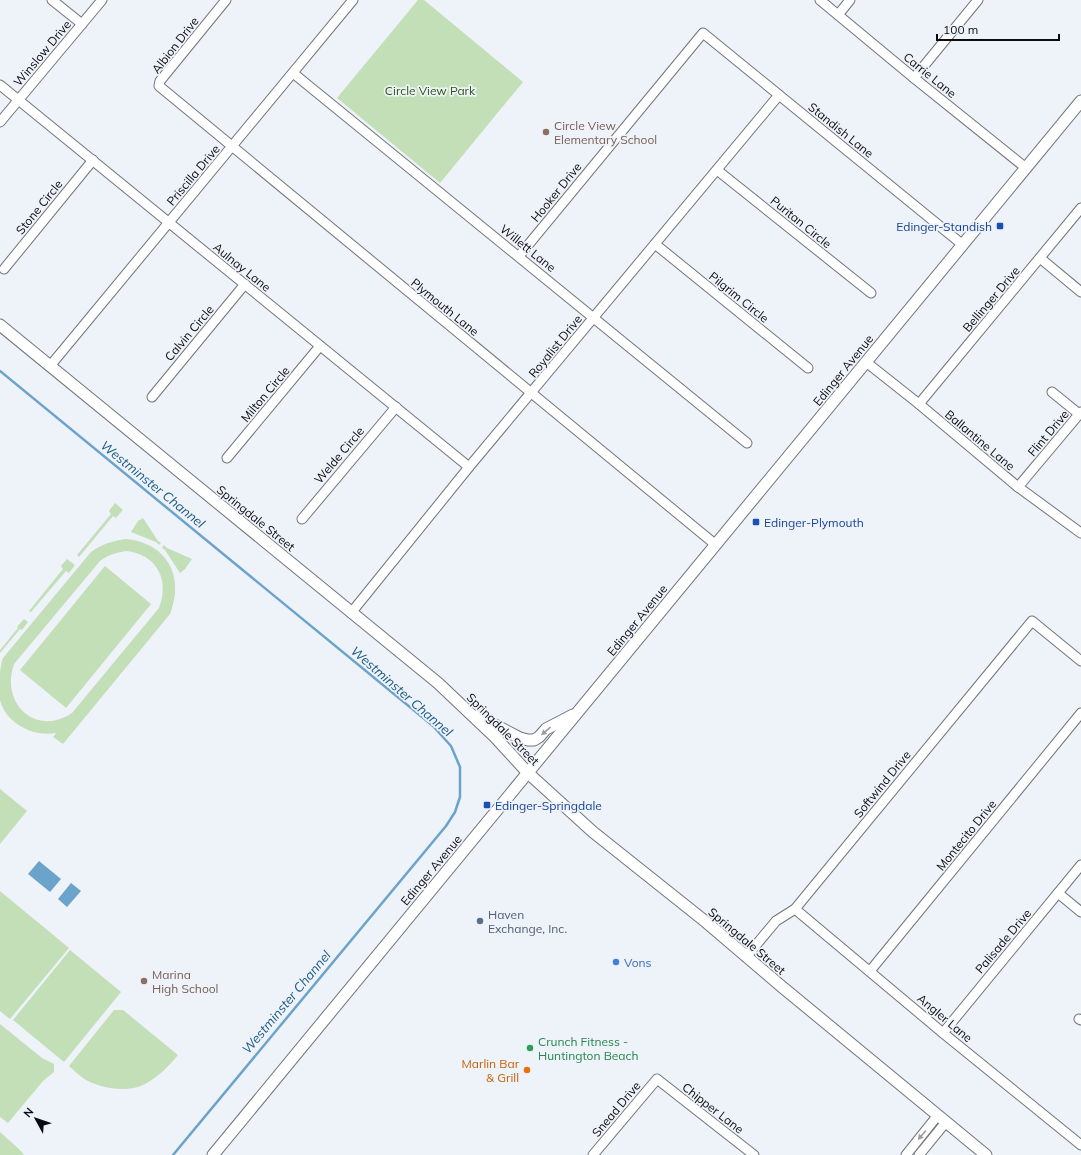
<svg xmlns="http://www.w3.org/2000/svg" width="1081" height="1155" font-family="Mulish,sans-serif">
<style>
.green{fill:#c3dfb7;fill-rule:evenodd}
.water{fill:#6ca3cb}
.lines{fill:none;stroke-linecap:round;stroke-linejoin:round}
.stream{stroke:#6ca3cb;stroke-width:2.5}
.minor-casing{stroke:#71757b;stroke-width:11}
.major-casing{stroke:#71757b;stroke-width:13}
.minor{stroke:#fff;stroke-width:9}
.major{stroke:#fff;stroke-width:11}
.oneway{fill:#9d9d9f}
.education-dot{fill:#8d6e63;stroke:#eef2f9;stroke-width:1.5}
.transit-dot{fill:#1a4fb4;stroke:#eef2f9;stroke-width:1.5}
.service-dot{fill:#5c6f8a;stroke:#eef2f9;stroke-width:1.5}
.shop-dot{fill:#3f7fe0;stroke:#eef2f9;stroke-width:1.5}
.leisure-dot{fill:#2e9e5b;stroke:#eef2f9;stroke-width:1.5}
.food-dot{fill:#e8710a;stroke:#eef2f9;stroke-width:1.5}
.labels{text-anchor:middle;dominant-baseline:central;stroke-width:3.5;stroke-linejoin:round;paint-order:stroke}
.street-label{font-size:12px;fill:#0a0b0e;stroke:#eef2f9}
.park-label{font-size:12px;fill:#28560d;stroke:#eef2f9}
.education-label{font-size:12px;fill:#785e54;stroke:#eef2f9;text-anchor:start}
.transit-label{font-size:12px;fill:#164399;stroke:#eef2f9;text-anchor:start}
.service-label{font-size:12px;fill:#4e5e75;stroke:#eef2f9;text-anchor:start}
.shop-label{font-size:12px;fill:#366cbe;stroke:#eef2f9;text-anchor:start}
.leisure-label{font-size:12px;fill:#27864d;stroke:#eef2f9;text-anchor:start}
.food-label{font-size:12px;fill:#c56008;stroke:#eef2f9;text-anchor:end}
.water-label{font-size:13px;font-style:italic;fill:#1b5a82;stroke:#eef2f9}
</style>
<rect width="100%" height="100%" fill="#eef2f9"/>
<g class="green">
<path d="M 418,0 L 424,0 L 523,82 L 440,183 L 337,98 Z"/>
<path d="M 115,503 L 123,510 L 116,518 L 113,516 L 79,557 L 77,555 L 111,514 L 109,511 Z"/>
<path d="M 143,518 L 158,541 L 161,543 L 159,545 L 156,542 L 131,532 L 138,521 Z"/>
<path d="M 126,539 C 167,543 185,576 170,614 L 63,744 L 53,737 L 56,733 C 34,737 6,724 0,700 C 0,695 0,688 0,682 C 0,673 0,666 3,658 L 91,552 C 102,544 112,541 126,539 ZM 126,551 C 157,554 170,580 159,608 L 72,713 C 36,737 0,704 14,664 L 100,561 C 108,555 115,553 126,551 Z"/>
<path d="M 164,545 L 167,548 L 192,559 L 185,569 L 180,573 L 165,550 L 162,548 Z"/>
<path d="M 67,559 L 75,565 L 69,573 L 66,571 L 31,612 L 29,611 L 63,569 L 61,566 Z"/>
<path d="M 105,566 L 151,604 L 66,708 L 20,670 Z"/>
<path d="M 24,619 L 28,622 L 22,630 L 20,629 L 0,653 L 0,650 L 18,628 L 17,627 Z"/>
<path d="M 0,789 L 27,811 L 0,844 Z"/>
<path d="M 0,891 L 69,948 L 10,1019 L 0,1011 Z"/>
<path d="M 70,950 L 121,992 L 64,1062 L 13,1020 Z"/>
<path d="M 114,1010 L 123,1010 L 178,1055 C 168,1067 157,1078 143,1085 C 127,1093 97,1088 83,1078 C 78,1074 73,1070 69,1066 Z"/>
<path d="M 0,1024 L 42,1058 L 54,1064 L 54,1072 L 43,1081 L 8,1123 L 0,1117 Z"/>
<path d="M 0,1132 L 21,1151 L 24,1155 L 0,1155 Z"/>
</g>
<g class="water">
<path d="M 39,861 L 61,879 L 50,892 L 28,874 Z"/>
<path d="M 71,883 L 81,891 L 67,907 L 58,899 Z"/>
</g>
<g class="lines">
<path class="stream" d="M 0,371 L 433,726 L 451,746 L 460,767 L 460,797 L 455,812 L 446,826 L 173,1155"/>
<g class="minor-casing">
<g id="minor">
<path d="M 52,0 L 82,24"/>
<path d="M 226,0 L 160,81 L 159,86 L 716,545"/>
<path d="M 820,0 L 914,78 L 1026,168"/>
<path d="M 838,15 L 850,0"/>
<path d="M 293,73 L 747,443"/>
<path d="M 914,78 L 978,0"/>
<path d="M 0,85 L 469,467"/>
<path d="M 0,122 L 102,0"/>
<path d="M 717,170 L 871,293"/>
<path d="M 655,244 L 808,368"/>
<path d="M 519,256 L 703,33 L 963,245"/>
<path d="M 1040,258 L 1081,292"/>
<path d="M 4,269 L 93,160"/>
<path d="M 866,362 L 919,404 L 1018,487 L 1081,533"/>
<path d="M 50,366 L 353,0"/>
<path d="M 1052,392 L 1079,414"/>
<path d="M 152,397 L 245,284"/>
<path d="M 919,404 L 1081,208"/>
<path d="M 227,458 L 320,346"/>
<path d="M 1018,487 L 1081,412"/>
<path d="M 302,519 L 396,407"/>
<path d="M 351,613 L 469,467 L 779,95"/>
<path d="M 1058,893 L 1081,912"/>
<path d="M 795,909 L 943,1033 L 1081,1145"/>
<path d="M 746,957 L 776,921 L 795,909 L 1032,621 L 1081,661"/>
<path d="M 870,971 L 1081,713"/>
<path d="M 1079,1019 L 1081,1020"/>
<path d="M 943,1033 L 1081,865"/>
<path d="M 593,1155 L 657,1079 L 754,1155"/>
<path d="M 906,1155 L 938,1115"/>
<path d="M 919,1155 L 946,1122"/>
</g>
</g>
<g class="major-casing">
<g id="major">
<path d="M 0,325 L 438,683 L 495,737 L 528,773 L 593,832 L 706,922 L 781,986 L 986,1155"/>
<path d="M 478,716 L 520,738 L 528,740 L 534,740 L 539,737 L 546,729 L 573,715"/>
<path d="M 213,1155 L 1081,101"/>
</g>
</g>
<use href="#minor" class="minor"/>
<use href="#major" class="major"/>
</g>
<defs><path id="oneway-solid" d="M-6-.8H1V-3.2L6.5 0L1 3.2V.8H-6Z"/></defs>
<g class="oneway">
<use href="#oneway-solid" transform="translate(546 731) rotate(140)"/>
<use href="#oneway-solid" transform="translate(922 1135) rotate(130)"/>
</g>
<g class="education-dot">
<circle cx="546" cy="132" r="4"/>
<circle cx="144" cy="981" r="4"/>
</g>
<g class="transit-dot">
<rect x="996" y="222" width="8" height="8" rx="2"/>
<rect x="752" y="518" width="8" height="8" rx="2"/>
<rect x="483" y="801" width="8" height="8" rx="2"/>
</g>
<circle class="service-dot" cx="480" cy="921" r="4"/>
<circle class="shop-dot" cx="616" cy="962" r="4"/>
<circle class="leisure-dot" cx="530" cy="1048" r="4"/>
<circle class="food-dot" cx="527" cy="1070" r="4"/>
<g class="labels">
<g class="street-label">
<text transform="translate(175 45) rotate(-52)">Albion Drive</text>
<text transform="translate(42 53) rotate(-50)">Winslow Drive</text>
<text transform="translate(930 75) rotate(39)">Carrie Lane</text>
<text transform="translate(841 130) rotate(39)">Standish Lane</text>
<text transform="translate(193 175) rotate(-50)">Priscilla Drive</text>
<text transform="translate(556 192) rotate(-51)">Hooker Drive</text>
<text transform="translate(39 207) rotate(-51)">Stone Circle</text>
<text transform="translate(801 222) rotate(39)">Puritan Circle</text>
<text transform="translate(528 248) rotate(39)">Willett Lane</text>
<text transform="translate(242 267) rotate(39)">Aulnay Lane</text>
<text transform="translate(739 297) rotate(39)">Pilgrim Circle</text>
<text transform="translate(991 299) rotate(-50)">Bellinger Drive</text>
<text transform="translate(445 307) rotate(39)">Plymouth Lane</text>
<text transform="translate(189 333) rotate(-50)">Calvin Circle</text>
<text transform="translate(555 346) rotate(-51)">Royalist Drive</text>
<text transform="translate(843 370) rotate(-51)">Edinger Avenue</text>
<text transform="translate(265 394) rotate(-50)">Milton Circle</text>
<text transform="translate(1048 433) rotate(-50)">Flint Drive</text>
<text transform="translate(980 440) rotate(40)">Ballantine Lane</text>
<text transform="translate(339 455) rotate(-50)">Welde Circle</text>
<text transform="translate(256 518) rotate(39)">Springdale Street</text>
<text transform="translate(637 620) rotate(-51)">Edinger Avenue</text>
<text transform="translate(503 729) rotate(45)">Springdale Street</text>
<text transform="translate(882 784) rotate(-51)">Softwind Drive</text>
<text transform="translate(966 835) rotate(-51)">Montecito Drive</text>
<text transform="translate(431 870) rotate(-50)">Edinger Avenue</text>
<text transform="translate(747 941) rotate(40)">Springdale Street</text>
<text transform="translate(1003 941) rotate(-50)">Palisade Drive</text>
<text transform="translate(945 1018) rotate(40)">Angler Lane</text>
<text transform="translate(713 1108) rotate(38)">Chipper Lane</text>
<text transform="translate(616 1109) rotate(-50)">Snead Drive</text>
</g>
<g class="park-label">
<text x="430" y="90">Circle View Park</text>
</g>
<g class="education-label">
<text x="554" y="125">Circle View<tspan x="554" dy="14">Elementary School</tspan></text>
<text x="152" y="974">Marina<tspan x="152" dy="14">High School</tspan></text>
</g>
<g class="transit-label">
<text x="992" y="226" text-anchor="end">Edinger-Standish</text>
<text x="764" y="522">Edinger-Plymouth</text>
<text x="495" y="805">Edinger-Springdale</text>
</g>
<g class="service-label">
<text x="488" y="914">Haven<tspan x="488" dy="14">Exchange, Inc.</tspan></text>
</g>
<g class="shop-label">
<text x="624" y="962">Vons</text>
</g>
<g class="leisure-label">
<text x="538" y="1041">Crunch Fitness -<tspan x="538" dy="14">Huntington Beach</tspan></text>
</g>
<g class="food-label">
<text x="519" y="1063">Marlin Bar<tspan x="519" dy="14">&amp; Grill</tspan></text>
</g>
<g class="water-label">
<text transform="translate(153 484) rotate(39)">Westminster Channel</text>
<text transform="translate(402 691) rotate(41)">Westminster Channel</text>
<text transform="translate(286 1002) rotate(-50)">Westminster Channel</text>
</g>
</g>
<g transform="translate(36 1119) rotate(310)" stroke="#eef2f9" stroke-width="3" paint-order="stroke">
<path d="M0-3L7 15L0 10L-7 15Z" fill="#0a0b0e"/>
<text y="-6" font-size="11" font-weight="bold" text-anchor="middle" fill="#0a0b0e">N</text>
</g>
<path d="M937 34v6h122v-6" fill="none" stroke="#0a0b0e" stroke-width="2"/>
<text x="943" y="34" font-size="12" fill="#0a0b0e" stroke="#eef2f9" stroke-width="3" paint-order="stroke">100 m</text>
</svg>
